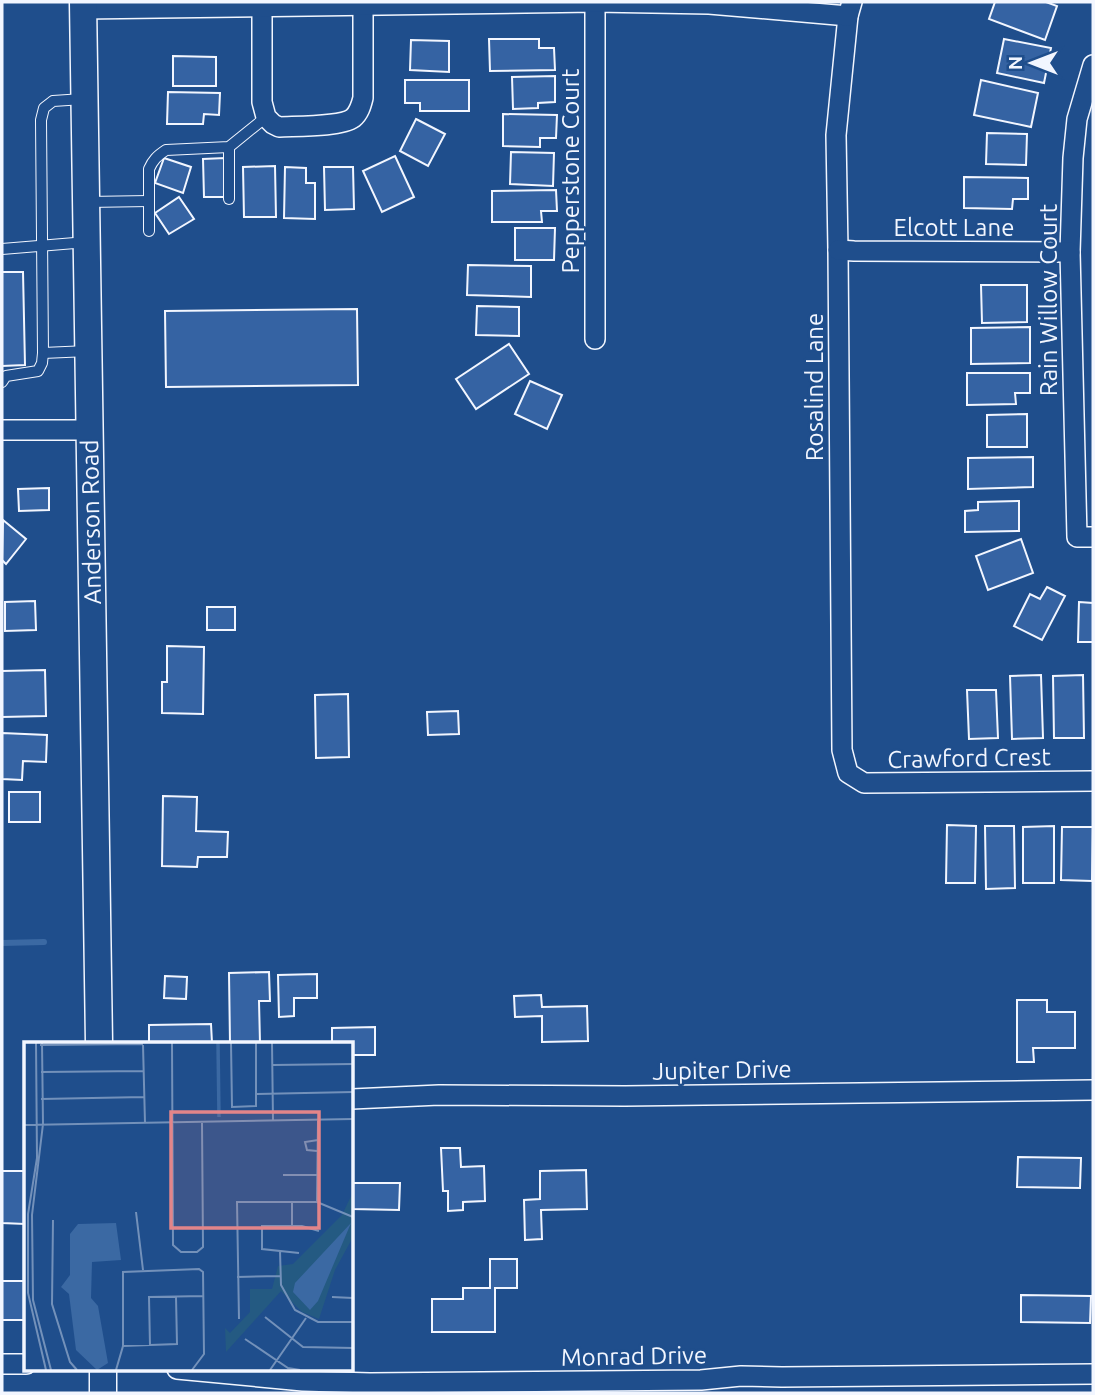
<svg xmlns="http://www.w3.org/2000/svg" width="1095" height="1395" font-family="Ubuntu,sans-serif">
<style>
.lines{fill:none;stroke-linecap:round;stroke-linejoin:round}
.stream{stroke:#3b69a3;stroke-width:6}
.building{fill:#3563a3;stroke:#f2f6ff;stroke-width:2}
.lane-casing{stroke:#f2f6ff;stroke-width:12}
.street-casing{stroke:#f2f6ff;stroke-width:22}
.secondary-casing{stroke:#f2f6ff;stroke-width:29}
.lane{stroke:#1f4e8c;stroke-width:10}
.street{stroke:#1f4e8c;stroke-width:19}
.secondary{stroke:#1f4e8c;stroke-width:26}
.labels{text-anchor:middle;dominant-baseline:central;stroke-width:5;stroke-linejoin:round;paint-order:stroke}
.street-label{font-size:24px;fill:#f2f6ff;stroke:#1f4e8c}
.inset-river{fill:none;stroke:#3b69a3;stroke-width:3.5}
.inset-road{fill:none;stroke:#7391ba;stroke-width:2}
.view{fill:#e38589;fill-opacity:0.15;stroke:#e38589;stroke-width:3.5}
.inset-edge{fill:none;stroke:#f2f6ff;stroke-width:3.5}
</style>
<rect width="100%" height="100%" fill="#1f4e8c"/>
<g class="lines">
<path class="stream" d="M 2,943 L 44,942"/>
</g>
<g class="building">
<path d="M 995,2 L 1046,2 L 1057,6 L 1045,40 L 989,19 Z"/>
<path d="M 489,39 L 539,39 L 539,48 L 554,48 L 555,70 L 490,71 Z"/>
<path d="M 1004,39 L 1051,48 L 1044,83 L 997,73 Z"/>
<path d="M 411,40 L 449,41 L 449,72 L 410,70 Z"/>
<path d="M 173,56 L 216,57 L 216,86 L 173,86 Z"/>
<path d="M 555,76 L 555,102 L 538,103 L 538,108 L 513,109 L 512,77 Z"/>
<path d="M 405,80 L 469,80 L 469,111 L 420,111 L 420,103 L 405,103 Z"/>
<path d="M 981,80 L 1038,93 L 1031,127 L 974,115 Z"/>
<path d="M 168,92 L 220,93 L 219,115 L 204,114 L 203,124 L 167,124 Z"/>
<path d="M 503,114 L 557,115 L 556,138 L 540,138 L 540,147 L 503,146 Z"/>
<path d="M 416,119 L 445,134 L 428,166 L 400,151 Z"/>
<path d="M 987,133 L 1027,134 L 1026,165 L 986,164 Z"/>
<path d="M 511,152 L 554,153 L 553,186 L 510,184 Z"/>
<path d="M 395,156 L 414,197 L 382,212 L 363,171 Z"/>
<path d="M 164,158 L 191,167 L 183,193 L 155,183 Z"/>
<path d="M 225,158 L 225,197 L 204,197 L 203,159 Z"/>
<path d="M 275,166 L 276,217 L 244,217 L 243,167 Z"/>
<path d="M 285,167 L 306,168 L 306,183 L 315,183 L 315,219 L 284,218 Z"/>
<path d="M 324,167 L 353,167 L 354,209 L 325,210 Z"/>
<path d="M 964,177 L 1028,178 L 1028,199 L 1013,199 L 1012,209 L 964,208 Z"/>
<path d="M 556,190 L 557,211 L 541,211 L 542,222 L 492,222 L 492,191 Z"/>
<path d="M 179,197 L 194,219 L 169,234 L 155,213 Z"/>
<path d="M 515,228 L 555,228 L 554,260 L 515,260 Z"/>
<path d="M 468,265 L 531,266 L 531,297 L 467,295 Z"/>
<path d="M 2,272 L 23,272 L 25,365 L 2,366 Z"/>
<path d="M 981,285 L 1027,285 L 1027,322 L 982,323 Z"/>
<path d="M 477,306 L 519,307 L 519,336 L 476,335 Z"/>
<path d="M 357,309 L 358,385 L 166,387 L 165,311 Z"/>
<path d="M 1030,327 L 1030,363 L 971,364 L 971,328 Z"/>
<path d="M 509,344 L 529,374 L 476,409 L 456,379 Z"/>
<path d="M 967,373 L 1030,373 L 1030,393 L 1015,393 L 1016,404 L 967,405 Z"/>
<path d="M 530,381 L 562,395 L 547,429 L 515,414 Z"/>
<path d="M 1027,414 L 1027,447 L 987,447 L 987,415 Z"/>
<path d="M 1033,457 L 1033,487 L 968,489 L 968,458 Z"/>
<path d="M 49,488 L 49,510 L 19,511 L 18,489 Z"/>
<path d="M 1019,501 L 1019,531 L 965,532 L 965,511 L 978,510 L 978,502 Z"/>
<path d="M 3,520 L 26,539 L 6,564 L 2,560 Z"/>
<path d="M 1021,539 L 1033,573 L 988,590 L 976,556 Z"/>
<path d="M 1047,587 L 1065,596 L 1042,640 L 1014,626 L 1030,594 L 1040,599 Z"/>
<path d="M 35,601 L 36,630 L 5,631 L 5,602 Z"/>
<path d="M 1079,602 L 1093,603 L 1093,642 L 1078,642 Z"/>
<rect x="207" y="607" width="28" height="23"/>
<path d="M 167,646 L 204,647 L 203,714 L 162,713 L 162,682 L 167,682 Z"/>
<path d="M 45,670 L 46,716 L 2,717 L 2,671 Z"/>
<path d="M 1041,675 L 1043,738 L 1012,739 L 1010,676 Z"/>
<path d="M 1083,675 L 1084,738 L 1054,738 L 1053,676 Z"/>
<path d="M 967,690 L 996,690 L 998,738 L 969,739 Z"/>
<path d="M 348,694 L 349,757 L 316,758 L 315,695 Z"/>
<path d="M 458,711 L 459,734 L 428,735 L 427,712 Z"/>
<path d="M 2,733 L 47,735 L 46,762 L 23,761 L 22,780 L 2,779 Z"/>
<rect x="9" y="792" width="31" height="30"/>
<path d="M 163,796 L 197,797 L 196,831 L 228,832 L 227,857 L 198,857 L 197,867 L 162,866 Z"/>
<path d="M 947,825 L 976,826 L 975,883 L 946,883 Z"/>
<path d="M 985,826 L 1014,826 L 1015,888 L 986,889 Z"/>
<path d="M 1054,826 L 1054,883 L 1023,883 L 1023,827 Z"/>
<path d="M 1062,827 L 1093,827 L 1092,881 L 1061,880 Z"/>
<path d="M 269,972 L 270,1001 L 259,1001 L 260,1043 L 230,1043 L 229,973 Z"/>
<path d="M 317,974 L 317,998 L 294,998 L 294,1016 L 279,1017 L 278,975 Z"/>
<path d="M 165,976 L 187,977 L 186,999 L 164,998 Z"/>
<path d="M 541,995 L 542,1007 L 587,1006 L 588,1041 L 542,1042 L 542,1016 L 515,1017 L 514,996 Z"/>
<path d="M 1017,1000 L 1047,1000 L 1047,1012 L 1075,1012 L 1075,1048 L 1033,1048 L 1034,1062 L 1017,1062 Z"/>
<path d="M 211,1024 L 212,1043 L 149,1043 L 149,1025 Z"/>
<path d="M 375,1027 L 375,1055 L 353,1055 L 353,1081 L 352,1081 L 352,1043 L 332,1043 L 332,1028 Z"/>
<path d="M 441,1148 L 460,1148 L 461,1167 L 484,1166 L 485,1201 L 463,1202 L 463,1210 L 448,1211 L 448,1191 L 443,1191 Z"/>
<path d="M 1018,1157 L 1081,1158 L 1080,1188 L 1017,1187 Z"/>
<path d="M 586,1170 L 587,1209 L 541,1210 L 542,1239 L 525,1240 L 524,1200 L 540,1199 L 540,1171 Z"/>
<path d="M 2,1171 L 26,1171 L 25,1224 L 2,1223 Z"/>
<path d="M 352,1183 L 400,1183 L 399,1210 L 352,1209 Z"/>
<path d="M 490,1259 L 517,1259 L 517,1288 L 495,1288 L 495,1332 L 432,1332 L 432,1299 L 463,1299 L 463,1288 L 490,1288 Z"/>
<rect x="2" y="1281" width="24" height="39"/>
<path d="M 1021,1295 L 1091,1296 L 1090,1323 L 1021,1322 Z"/>
</g>
<g class="lines">
<g class="lane-casing">
<g id="lane">
<path d="M 229,147 L 229,199"/>
<path d="M 87,202 L 149,201"/>
<path d="M 149,231 L 149,169 C 153,160 157,156 166,150 L 229,147 L 266,117"/>
<path d="M 2,249 L 87,242"/>
<path d="M 43,353 L 88,351"/>
<path d="M 2,382 L 6,376 L 38,371 L 42,363 L 43,353 L 41,120 L 44,108 L 53,101 L 83,99"/>
</g>
</g>
<g class="street-casing">
<g id="street">
<path d="M 595,2 L 595,339"/>
<path d="M 852,2 L 848,16 L 836,135 L 838,250 L 842,750 L 848,773 L 864,783 L 1093,781"/>
<path d="M 262,7 L 262,102 L 266,117 L 273,124 L 279,127 C 295,126 341,127 353,118 C 359,113 361,106 363,98 L 363,6"/>
<path d="M 83,9 L 595,2 L 709,4 L 848,16"/>
<path d="M 1093,65 L 1077,119 L 1073,158 L 1070,252 L 1077,537 L 1093,537"/>
<path d="M 838,250 L 854,251 L 1070,252"/>
<path d="M 2,430 L 90,430"/>
<path d="M 352,1099 L 439,1095 L 625,1096 L 1093,1090"/>
<path d="M 2,1364 L 26,1364"/>
<path d="M 177,1369 L 303,1381 L 370,1383 L 701,1380 L 741,1376 L 782,1377 L 1093,1374"/>
</g>
</g>
<g class="secondary-casing">
<g id="secondary">
<path d="M 83,2 L 99,1043"/>
<path d="M 103,1369 L 103,1393"/>
</g>
</g>
<use href="#lane" class="lane"/>
<use href="#street" class="street"/>
<use href="#secondary" class="secondary"/>
</g>
<g class="labels">
<g class="street-label">
<text transform="translate(570 171) rotate(-90)">Pepperstone Court</text>
<text x="954" y="227">Elcott Lane</text>
<text transform="translate(1048 300) rotate(-90)">Rain Willow Court</text>
<text transform="translate(814 387) rotate(-90)">Rosalind Lane</text>
<text transform="translate(91 522) rotate(-91)">Anderson Road</text>
<text transform="translate(969 758) rotate(-1)">Crawford Crest</text>
<text transform="translate(722 1070) rotate(-1)">Jupiter Drive</text>
<text transform="translate(634 1356) rotate(-1)">Monrad Drive</text>
</g>
</g>
<g transform="translate(24 1042)">
<rect width="329" height="329" fill="#1f4e8c"/>
<path d="M 329,150 L 329,195 L 311,228 L 295,277 L 278,270 L 257,249 L 202,310 L 201,286 L 206,291 L 226,270 L 226,247 L 248,247 L 254,224 L 269,222 L 318,173 Z" fill="#245a82"/>
<path d="M 92,181 L 97,218 L 68,220 L 67,256 L 74,264 L 84,321 L 73,328 L 52,308 L 45,252 L 37,245 L 46,233 L 46,192 L 54,182 ZM 327,181 L 294,259 L 286,268 L 269,250 L 271,241 Z" fill="#3b69a3"/>
<path class="inset-river" d="M 194,1 L 195,75"/>
<path class="inset-road" d="M 12,1 L 13,116 L 4,172 L 4,251 L 22,328M 18,1 L 19,82 L 8,173 L 9,258 L 27,328M 148,1 L 149,203 L 157,210 L 173,210 L 179,205 L 178,81M 207,1 L 208,65 L 232,64 L 232,1M 248,1 L 249,79M 16,3 L 119,2M 119,3 L 121,81M 249,23 L 329,22M 17,30 L 120,29M 233,52 L 329,50M 17,57 L 120,55M 0,83 L 329,77M 293,109 L 283,108 L 281,100 L 294,98M 259,133 L 295,133M 293,160 L 294,79M 112,170 L 119,228M 29,178 L 28,262 L 46,320 L 53,328M 268,184 L 268,159M 256,209 L 257,243 L 271,268 L 294,280 L 329,280M 275,211 L 238,207 L 238,184 L 278,184 L 295,189M 213,235 L 256,234M 308,255 L 329,256M 241,275 L 279,305 L 329,306M 215,277 L 213,160 L 293,160 L 329,175M 221,297 L 264,326 L 276,328M 99,304 L 153,302 L 152,255M 126,304 L 125,255 L 180,254M 92,328 L 99,304 L 99,230 L 175,227 L 179,230 L 180,312 L 168,328M 246,328 L 282,276"/>
<path class="view" d="M 147,70 L 295,70 L 295,186 L 147,186 Z"/>
<rect width="329" height="329" class="inset-edge"/>
</g>
<rect width="1095" height="1395" fill="none" stroke="#f2f6ff" stroke-width="7"/>
<g transform="translate(1032 63) rotate(270)" stroke="#1f4e8c" stroke-width="5" paint-order="stroke">
<path d="M0-5L12 26L0 18L-12 26Z" fill="#f2f6ff"/>
<text y="-10" font-size="19" font-weight="bold" text-anchor="middle" fill="#f2f6ff">N</text>
</g>
</svg>
